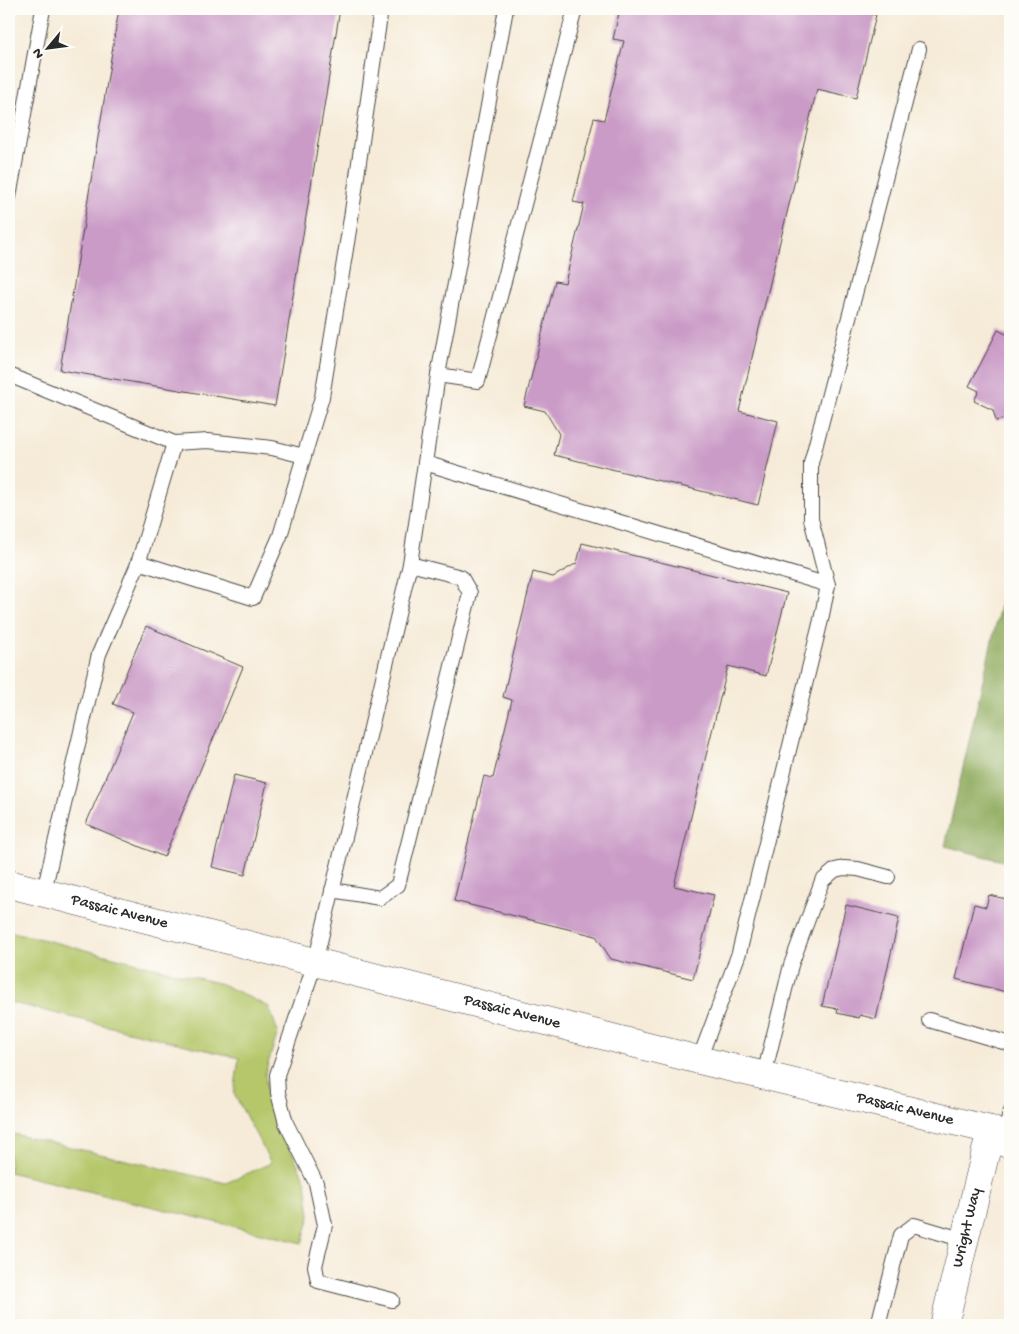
<svg xmlns="http://www.w3.org/2000/svg" width="1019" height="1334" font-family="'Gochi Hand',sans-serif">
<style>
.green{fill:#b5c76a;stroke:#70794a}
.forest{fill:#90ac5e;stroke:#5e6c44}
.building{fill:#ca9bc7}
.lines{fill:none;stroke-linecap:round;stroke-linejoin:round}
.lane-casing{stroke:#494845;stroke-width:16}
.street-casing{stroke:#494845;stroke-width:29}
.primary-casing{stroke:#494845;stroke-width:29}
.lane{stroke:#fff;stroke-width:14}
.street{stroke:#fff;stroke-width:28}
.primary{stroke:#fff;stroke-width:28}
.labels{text-anchor:middle;dominant-baseline:central;stroke-width:5;stroke-linejoin:round;paint-order:stroke}
.street-label{font-size:16px;fill:#2b2b2b;stroke:#fdfcf7}
</style>
<rect width="100%" height="100%" fill="#fdfcf7"/>
<filter id="ink" filterUnits="userSpaceOnUse"><feTurbulence type="fractalNoise" baseFrequency=".02" numOctaves="2"/><feDisplacementMap in="SourceGraphic" scale="10" xChannelSelector="R" yChannelSelector="G"/><feConvolveMatrix kernelMatrix="1 2 1 2 8 2 1 2 1" color-interpolation-filters="sRGB"/></filter>
<filter id="wash" filterUnits="userSpaceOnUse"><feTurbulence type="fractalNoise" baseFrequency=".0096" numOctaves="4" result="noise"/><feDisplacementMap in="SourceGraphic" scale="20" xChannelSelector="R" yChannelSelector="G"/><feGaussianBlur stdDeviation="1.12" result="paint"/><feColorMatrix in="noise" values="0 0 0 0 0 0 0 0 0 0 0 0 0 0 0 0 0 1.4 0 .05"/><feComposite in="paint" operator="in"/></filter>
<g filter="url(#wash)">
<rect width="100%" height="100%" fill="#f6ebd8"/>
<path class="green" d="M 9,931 L 222,984 L 269,1007 L 278,1032 L 265,1073 L 268,1101 L 306,1182 L 310,1217 L 302,1243 L 9,1172 L 9,1133 L 226,1183 L 271,1163 L 234,1094 L 239,1058 L 9,1002 Z"/>
<path class="forest" d="M 1010,562 L 1010,863 L 945,846 Z"/>
<g id="blocks">
<g class="building">
<path d="M 119,9 L 340,9 L 275,406 L 60,370 Z"/>
<path d="M 620,9 L 851,9 L 876,15 L 856,98 L 817,89 L 739,411 L 778,421 L 758,505 L 554,455 L 559,434 L 545,411 L 524,406 L 555,281 L 565,283 L 584,204 L 573,202 L 594,118 L 604,120 L 624,41 L 613,39 Z"/>
<path d="M 998,330 L 1008,335 L 1010,330 L 1010,423 L 1008,418 L 996,421 L 993,410 L 974,401 L 979,391 L 969,386 Z"/>
<path d="M 582,543 L 787,593 L 766,676 L 728,666 L 674,886 L 714,895 L 693,979 L 611,959 L 596,936 L 454,901 L 484,776 L 493,778 L 512,700 L 503,697 L 533,572 L 553,577 L 577,563 Z"/>
<path d="M 146,626 L 243,667 L 164,857 L 86,824 L 133,712 L 113,704 Z"/>
<path d="M 234,775 L 267,783 L 245,875 L 212,867 Z"/>
<path d="M 989,895 L 1010,900 L 1010,993 L 956,979 L 974,904 L 986,907 Z"/>
<path d="M 846,905 L 899,918 L 876,1019 L 860,1015 L 859,1018 L 837,1013 L 838,1009 L 822,1006 Z"/>
</g>
</g>
</g>
<g filter="url(#ink)">
<use href="#blocks" fill-opacity="0" stroke="#494845" stroke-width="1"/>
<g class="lines">
<g class="lane-casing">
<g id="lane">
<path d="M 9,197 L 43,9"/>
<path d="M 9,375 L 174,443 L 208,441 L 272,448 L 304,456 L 322,397 L 351,218 L 381,9"/>
<path d="M 438,375 L 478,381 L 575,9"/>
<path d="M 425,463 L 828,585"/>
<path d="M 138,562 L 253,598 L 280,536 L 304,456"/>
<path d="M 332,890 L 380,898 L 398,885 L 470,593 L 461,577 L 410,564"/>
<path d="M 44,891 L 99,654 L 138,564 L 174,443"/>
<path d="M 929,1020 L 1010,1044"/>
<path d="M 699,1060 L 739,953 L 821,620 L 828,585 L 811,519 L 811,463 L 919,49"/>
<path d="M 764,1075 L 791,965 L 822,881 L 835,870 L 844,868 L 858,869 L 888,877"/>
<path d="M 1003,1142 L 1010,1113"/>
<path d="M 392,1300 L 318,1281 L 315,1266 L 325,1225 L 316,1183 L 286,1123 L 278,1093 L 277,1075 L 315,963 L 410,564 L 438,375 L 506,9"/>
<path d="M 878,1325 L 901,1235 L 914,1225 L 964,1240"/>
</g>
</g>
<g class="street-casing">
<g id="street">
<path id="s1" d="M 944,1325 L 991,1130"/>
</g>
</g>
<g class="primary-casing">
<g id="primary">
<path id="s2" d="M 9,884 L 699,1060 L 991,1130 L 1003,1142 L 1010,1144"/>
</g>
</g>
<use href="#lane" class="lane"/>
<use href="#street" class="street"/>
<use href="#primary" class="primary"/>
</g>
</g>
<g class="labels">
<g class="street-label">
<text stroke="none"><textPath href="#s2" startOffset="114">Passaic Avenue</textPath></text>
<text stroke="none"><textPath href="#s2" startOffset="519">Passaic Avenue</textPath></text>
<text stroke="none"><textPath href="#s2" startOffset="924">Passaic Avenue</textPath></text>
<text stroke="none"><textPath href="#s1" startOffset="100">Wright Way</textPath></text>
</g>
</g>
<rect width="1019" height="1334" fill="none" stroke="#fdfcf7" stroke-width="30"/>
<g transform="translate(48 48) rotate(241)" stroke="#fdfcf7" stroke-width="4" paint-order="stroke">
<path d="M0-4L9 19L0 12L-9 19Z" fill="#2b2b2b"/>
<text y="-8" font-size="14" font-weight="bold" text-anchor="middle" fill="#2b2b2b">N</text>
</g>
</svg>
